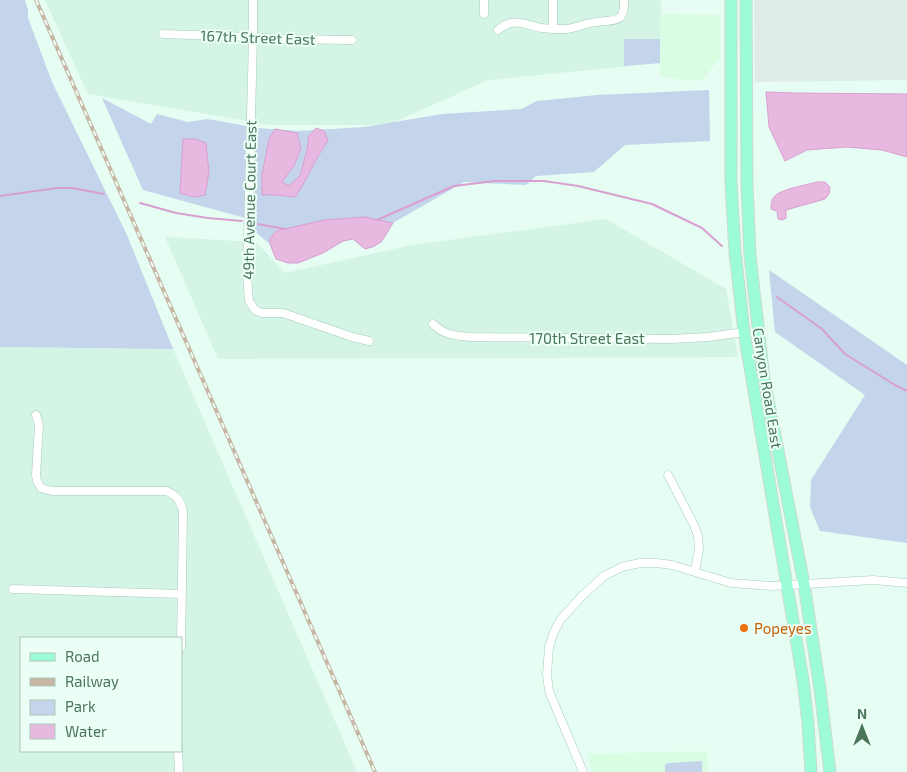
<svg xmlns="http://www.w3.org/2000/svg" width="907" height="772" font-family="'Exo 2',sans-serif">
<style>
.residential{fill:#d4f4e5;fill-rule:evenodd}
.commercial{fill:#d9fde3}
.industrial{fill:#dfede6}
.green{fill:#c3d4eb}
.water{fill:#e7b9e1;stroke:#d99fd0}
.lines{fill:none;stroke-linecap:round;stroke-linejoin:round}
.stream{stroke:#d99fd0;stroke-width:2}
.street-casing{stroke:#a8ccb8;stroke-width:9}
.primary-casing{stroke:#ccd9d1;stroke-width:13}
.street{stroke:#fff;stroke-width:8}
.primary{stroke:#9dfcd8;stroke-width:11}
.rail-casing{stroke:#c7b6a3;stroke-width:4}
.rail{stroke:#ecfff7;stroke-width:2;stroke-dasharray:5.5;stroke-linecap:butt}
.food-dot{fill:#e8710a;stroke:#ecfff7;stroke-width:2}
.labels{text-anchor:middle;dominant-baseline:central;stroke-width:4;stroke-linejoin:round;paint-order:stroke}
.street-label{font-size:15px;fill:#4a7659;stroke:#ecfff7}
.food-label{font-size:15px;fill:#c56008;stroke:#ecfff7;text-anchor:start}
</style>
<rect width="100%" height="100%" fill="#e5fdf3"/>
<g class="residential">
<path d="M 45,0 L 661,0 L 660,63 L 488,80 L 388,125 L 270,125 L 88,94 Z"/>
<path d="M 606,219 L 726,289 L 738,357 L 218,359 L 165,237 L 256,242 L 285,273 L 412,245 Z"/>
<path d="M 0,347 L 173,349 L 357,772 L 0,772 ZM 21,638 L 181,638 L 181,751 L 21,751 Z"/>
</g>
<g class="commercial">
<path d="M 661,14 L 720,15 L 720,58 L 703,79 L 688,81 L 660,76 Z"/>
<path d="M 707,751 L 708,772 L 592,772 L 587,754 Z"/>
</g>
<path class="industrial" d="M 754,0 L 907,0 L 907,80 L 755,82 Z"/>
<g class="green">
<path d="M 0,0 L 25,0 L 28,10 L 28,18 L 52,82 L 127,235 L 173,349 L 0,347 Z"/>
<path d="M 624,39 L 660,39 L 660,63 L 624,66 Z"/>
<path d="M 709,90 L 710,141 L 625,145 L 594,172 L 536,176 L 526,185 L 464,182 L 393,223 L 382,242 L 373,247 L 365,249 L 353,239 L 343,241 L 323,253 L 298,263 L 288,263 L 276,259 L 270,244 L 254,231 L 256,128 L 298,131 L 365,127 L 442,114 L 521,109 L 537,101 L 597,95 Z"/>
<path d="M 102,98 L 151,124 L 157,114 L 188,122 L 208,119 L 246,126 L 245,218 L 143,190 Z"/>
<path d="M 769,270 L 907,365 L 907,543 L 820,531 L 810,507 L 811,480 L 865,395 L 775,332 Z"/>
<path d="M 702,761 L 702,772 L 665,772 L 665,765 L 668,763 Z"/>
</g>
<g class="water">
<path d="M 766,92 L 794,93 L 907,94 L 907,157 L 882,150 L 846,147 L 807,150 L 785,161 L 769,127 Z"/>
<path d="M 316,128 L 324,131 L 328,141 C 315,158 308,179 295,197 C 284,196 273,194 262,195 L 262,175 L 269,139 L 275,129 L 297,133 L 301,148 L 294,166 L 282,182 L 289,186 L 300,176 L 307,150 L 309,136 Z"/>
<path d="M 183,139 L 195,139 L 206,143 L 209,172 L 205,195 L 194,197 L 180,193 Z"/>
<path d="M 817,182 L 825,182 L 830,187 L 829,194 L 825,199 L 786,210 L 786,218 L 782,220 L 778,219 L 777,211 L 771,209 C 771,205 771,201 774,197 C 780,189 807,185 817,182 Z"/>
<path d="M 364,217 L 393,223 C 384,237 383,245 365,249 L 353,239 L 343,241 L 323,253 L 298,263 L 288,263 L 276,259 L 270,244 L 270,239 L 276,231 L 324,220 Z"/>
</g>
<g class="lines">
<g class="stream">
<path d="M 0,196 L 57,188 L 72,188 L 104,194"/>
<path d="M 140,203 L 176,213 L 208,218 L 242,221"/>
<path d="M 377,220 L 454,186 L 495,181 L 544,181 L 578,186 L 652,204 L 702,228 L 722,246"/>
<path d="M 257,224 L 286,229"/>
<path d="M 777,297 L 822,329 L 845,354 L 895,385 L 907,391"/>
</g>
<g class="street-casing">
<g id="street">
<path d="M 253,0 L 253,37 L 247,276 L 249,301 L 255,310 L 262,313 L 283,313 L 352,337 L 369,341"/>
<path d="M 553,0 L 553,29"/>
<path d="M 484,14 L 484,0"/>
<path d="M 498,30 C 515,16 524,25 542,28 C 550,29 558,29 566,29 C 576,28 586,23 596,22 C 614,19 625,25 624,0"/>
<path d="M 163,34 L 253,37 L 279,39 L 352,40"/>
<path d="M 433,324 C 444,335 456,336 471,337 L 671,339 L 708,337 L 744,332"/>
<path d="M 36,415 L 39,425 L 36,475 L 37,481 L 41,488 L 52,491 L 166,491 C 177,495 181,502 183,512 L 181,647"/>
<path d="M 668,475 L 694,525 L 698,536 L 699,549 L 695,571"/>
<path d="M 13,589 L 182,594"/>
<path d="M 178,751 L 179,772"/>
<path d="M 583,772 L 549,691 L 547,675 L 549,647 L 554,632 L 561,619 L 582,596 L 604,576 L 622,567 L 640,563 L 657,563 L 672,565 L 731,583 L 771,586 L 873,580 L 907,583"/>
</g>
</g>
<g class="primary-casing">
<g id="primary">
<path d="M 731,0 L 731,182 L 735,252 L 744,332 L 803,680 L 808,723 L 811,772"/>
<path d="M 746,0 L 747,183 L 750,256 L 764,379 L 804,584 L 820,689 L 830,772"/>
</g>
</g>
<use href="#street" class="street"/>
<use href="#primary" class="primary"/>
<g class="rail-casing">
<path id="rail" d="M 36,0 L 375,772"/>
</g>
<use href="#rail" class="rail"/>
</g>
<circle class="food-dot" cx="744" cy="628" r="5"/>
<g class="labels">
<g class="street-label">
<text transform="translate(258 37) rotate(2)">167th Street East</text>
<text transform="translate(249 200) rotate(-89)">49th Avenue Court East</text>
<text x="587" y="338">170th Street East</text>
<text transform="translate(768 388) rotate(81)">Canyon Road East</text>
</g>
<g class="food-label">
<text x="754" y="628">Popeyes</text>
</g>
</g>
<rect x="20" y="637" width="162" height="115" fill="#ecfff7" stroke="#abc8b8"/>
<rect x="30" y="653" width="25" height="8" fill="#9dfcd8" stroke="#abc8b8"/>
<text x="65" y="662" font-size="15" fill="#4a7659">Road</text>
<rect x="30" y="678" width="25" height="8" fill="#c7b6a3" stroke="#abc8b8"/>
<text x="65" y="687" font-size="15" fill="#4a7659">Railway</text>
<rect x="30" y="700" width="25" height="15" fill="#c3d4eb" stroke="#abc8b8"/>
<text x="65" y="712" font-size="15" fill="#4a7659">Park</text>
<rect x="30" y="724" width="25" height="15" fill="#e7b9e1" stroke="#abc8b8"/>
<text x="65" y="737" font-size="15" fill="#4a7659">Water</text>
<g transform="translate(862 727)" stroke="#ecfff7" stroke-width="4" paint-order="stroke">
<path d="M0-4L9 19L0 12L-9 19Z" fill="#4a7659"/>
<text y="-8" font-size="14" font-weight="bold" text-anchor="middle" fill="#4a7659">N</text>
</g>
</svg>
